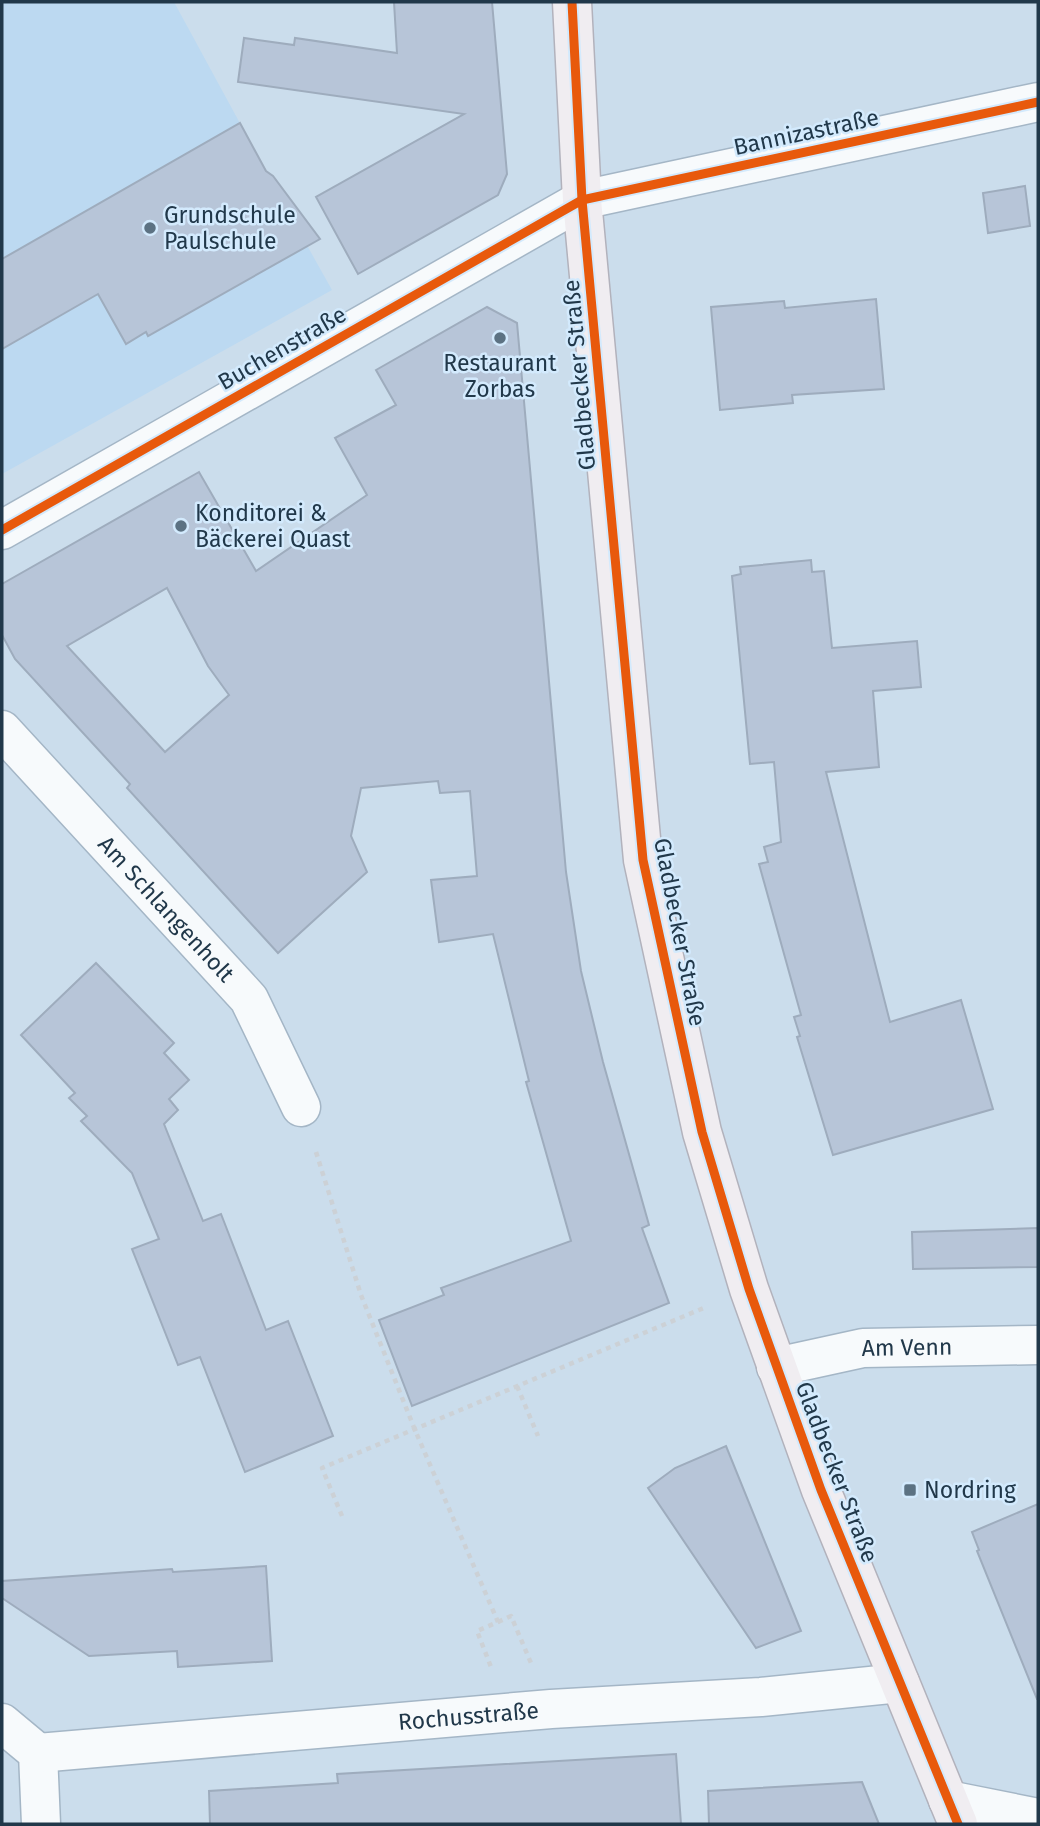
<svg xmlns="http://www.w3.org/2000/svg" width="1040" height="1826" font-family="'Fira Sans',sans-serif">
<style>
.built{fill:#bcd9f1}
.building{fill:#b7c5d8;stroke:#9eacbd;stroke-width:2;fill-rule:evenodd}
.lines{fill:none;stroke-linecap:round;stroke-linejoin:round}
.minor-casing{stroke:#a4b6c6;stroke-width:41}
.major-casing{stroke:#b2b2bc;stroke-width:41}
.path{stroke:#ccd1d6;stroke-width:4.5;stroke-dasharray:5 5;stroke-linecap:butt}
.minor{stroke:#f7fafc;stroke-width:38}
.major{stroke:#f0edf1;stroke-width:38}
.cycleway-casing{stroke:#d3eafd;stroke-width:13}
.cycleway{stroke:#e8590c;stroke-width:9}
.poi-dot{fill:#5c7283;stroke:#d3eafd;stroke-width:2.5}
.labels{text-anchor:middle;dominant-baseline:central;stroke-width:5;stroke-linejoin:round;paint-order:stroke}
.street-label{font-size:23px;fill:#21384a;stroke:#d3eafd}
.poi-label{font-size:23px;fill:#21384a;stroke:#d3eafd;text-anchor:start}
</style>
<rect width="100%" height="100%" fill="#cbddec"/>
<path class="built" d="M 2,2 L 174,2 L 266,171 L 278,182 L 281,199 L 332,290 L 2,474 Z"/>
<g class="building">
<path d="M 394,2 L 492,2 L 507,174 L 498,195 L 358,274 L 316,197 L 464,114 L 238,82 L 244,38 L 294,45 L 295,38 L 397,53 Z"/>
<path d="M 240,123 L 266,171 L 273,176 L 320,239 L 148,336 L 146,332 L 126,344 L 98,294 L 2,349 L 2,259 Z"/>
<path d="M 1025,186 L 1030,226 L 988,233 L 983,193 Z"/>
<path d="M 876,299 L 884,389 L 792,395 L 793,403 L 720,410 L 711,307 L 784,301 L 785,308 Z"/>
<path d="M 487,307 L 517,323 L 566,872 L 581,971 L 603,1062 L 649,1225 L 642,1228 L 669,1303 L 412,1406 L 379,1320 L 444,1295 L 441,1288 L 571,1241 L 526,1082 L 529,1081 L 493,934 L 439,942 L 431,880 L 477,876 L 470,791 L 440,793 L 438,781 L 361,788 L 351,836 L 367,872 L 278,953 L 127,788 L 130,784 L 15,659 L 2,635 L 2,584 L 199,472 L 256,571 L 367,495 L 335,438 L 396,405 L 376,370 ZM 167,588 L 208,666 L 229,695 L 165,752 L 67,646 Z"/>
<path d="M 811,560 L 812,572 L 824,571 L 832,648 L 917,641 L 921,687 L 873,691 L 879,767 L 826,772 L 890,1022 L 961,1000 L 993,1109 L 833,1155 L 797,1037 L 800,1036 L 794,1017 L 801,1015 L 759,864 L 768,862 L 764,847 L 781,842 L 774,762 L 750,764 L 732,576 L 741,574 L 740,567 Z"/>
<path d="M 96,963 L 174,1043 L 164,1053 L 189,1080 L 169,1099 L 178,1110 L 164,1124 L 203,1221 L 221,1214 L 266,1330 L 288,1321 L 333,1436 L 245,1472 L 200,1357 L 178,1365 L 132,1249 L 159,1239 L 132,1173 L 81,1121 L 87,1116 L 69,1098 L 75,1093 L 21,1035 Z"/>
<path d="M 1038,1228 L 1038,1267 L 913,1269 L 912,1232 Z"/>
<path d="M 726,1446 L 801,1631 L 756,1648 L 648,1488 L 675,1468 Z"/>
<path d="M 1038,1504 L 1038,1699 L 1037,1699 L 977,1551 L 979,1550 L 972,1532 Z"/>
<path d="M 266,1566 L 272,1661 L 178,1667 L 177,1651 L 89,1656 L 2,1598 L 2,1581 L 172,1569 L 173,1572 Z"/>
<path d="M 676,1754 L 681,1824 L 210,1824 L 209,1791 L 338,1783 L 337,1774 Z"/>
<path d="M 862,1782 L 879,1824 L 709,1824 L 708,1791 Z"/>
</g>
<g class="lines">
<g class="minor-casing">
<g id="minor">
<path d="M 2,530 L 582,200 L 1038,102"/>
<path id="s1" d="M 2,730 L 249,999 L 301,1107"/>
<path id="s2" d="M 776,1367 L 863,1348 L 1038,1345"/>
<path d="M 2,1723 L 38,1753 L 41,1824"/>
<path id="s3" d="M 38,1753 L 551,1709 L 761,1697 L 900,1683"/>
<path d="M 948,1800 L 1038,1818"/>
</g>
</g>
<g class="major-casing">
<path id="major" d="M 572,2 L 582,200 L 643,860 L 702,1132 L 749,1289 L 821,1490 L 958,1824"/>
</g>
<g class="path">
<path d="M 316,1152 L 361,1295 L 415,1430 L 498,1622 L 477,1631 L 491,1667"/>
<path d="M 517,1386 L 538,1436"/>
<path d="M 342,1516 L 322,1468 L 706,1307"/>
<path d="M 498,1622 L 511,1616 L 531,1663"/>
</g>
<use href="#minor" class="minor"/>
<use href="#major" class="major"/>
<g class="cycleway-casing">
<g id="cycleway">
<path d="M 572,2 L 582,200 L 643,860 L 702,1132 L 749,1289 L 821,1490 L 958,1824"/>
<path d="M 2,530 L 582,200 L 1038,102"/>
</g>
</g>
<use href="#cycleway" class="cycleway"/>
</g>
<g class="poi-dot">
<circle cx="150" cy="228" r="7"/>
<circle cx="500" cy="338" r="7"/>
<circle cx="181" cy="526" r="7"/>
<rect x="903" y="1483" width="14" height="14" rx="3.5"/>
</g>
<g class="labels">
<g class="street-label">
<text transform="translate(806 132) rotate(-12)">Bannizastraße</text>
<text transform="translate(282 348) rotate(-30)">Buchenstraße</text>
<text transform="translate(579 375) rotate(-95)">Gladbecker Straße</text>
<text stroke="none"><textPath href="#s1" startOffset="243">Am Schlangenholt</textPath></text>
<text transform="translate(680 932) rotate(79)">Gladbecker Straße</text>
<text stroke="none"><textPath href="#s2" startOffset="133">Am Venn</textPath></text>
<text transform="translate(837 1472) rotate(69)">Gladbecker Straße</text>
<text stroke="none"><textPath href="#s3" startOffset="432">Rochusstraße</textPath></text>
</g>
<g class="poi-label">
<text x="164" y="215">Grundschule<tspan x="164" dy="26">Paulschule</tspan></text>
<text x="500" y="363" text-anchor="middle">Restaurant<tspan x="500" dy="26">Zorbas</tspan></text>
<text x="195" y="513">Konditorei &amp;<tspan x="195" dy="26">Bäckerei Quast</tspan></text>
<text x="924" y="1490">Nordring</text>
</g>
</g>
<rect width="1040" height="1826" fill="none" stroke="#21384a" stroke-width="7"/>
</svg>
